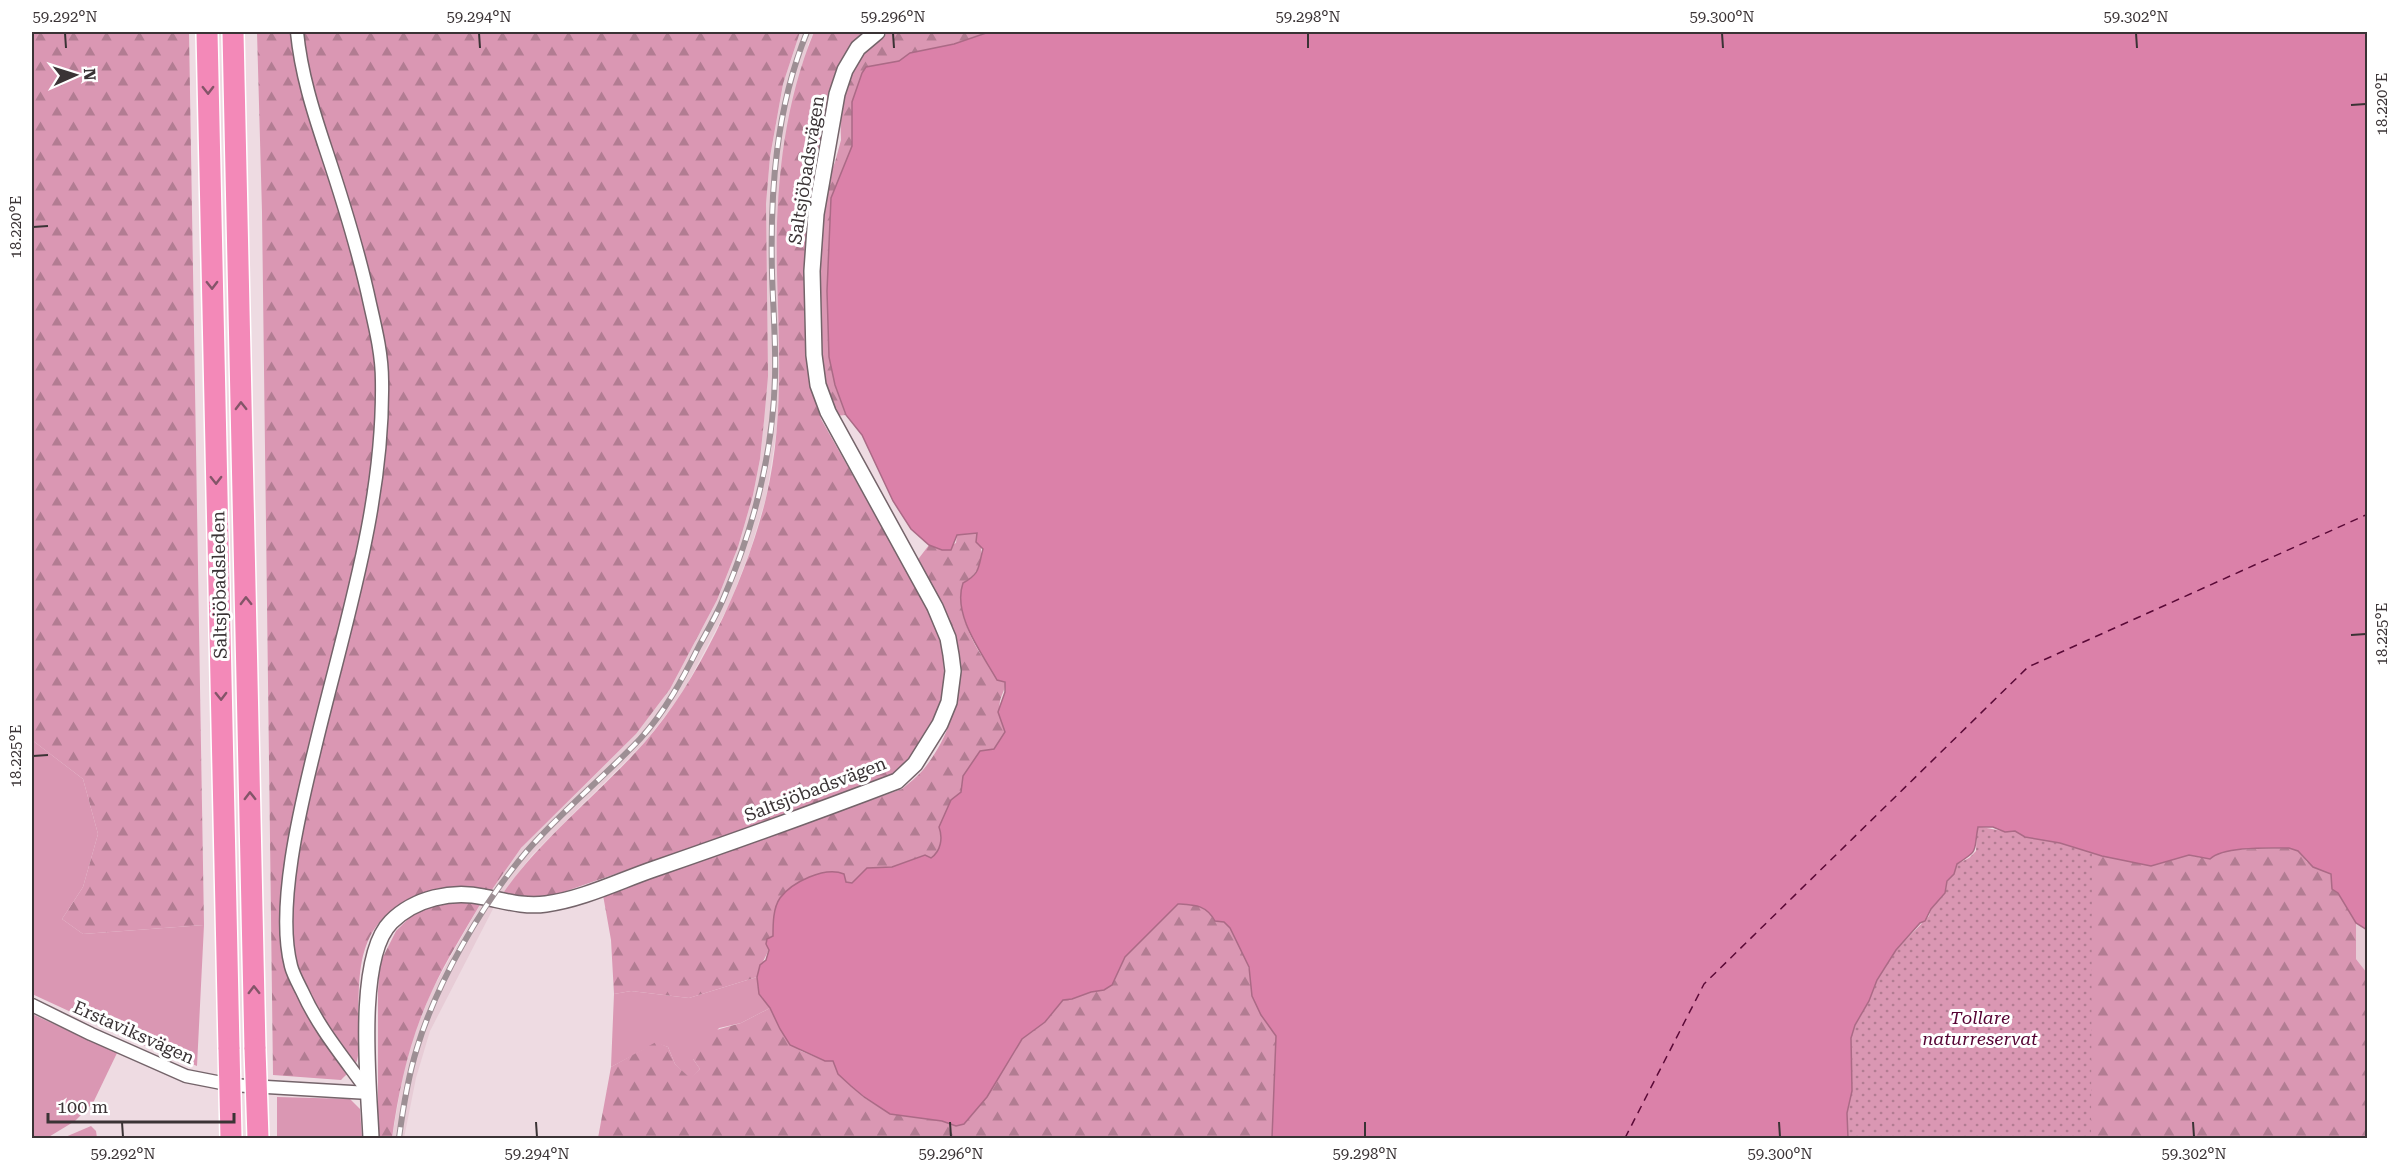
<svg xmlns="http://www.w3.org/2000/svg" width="2399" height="1170" font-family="'Roboto Serif',serif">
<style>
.built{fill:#e7ccd6}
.grass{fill:#da97b3}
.forest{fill:url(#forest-firs)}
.park{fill:url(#park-dots)}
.water{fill:#db81a9;stroke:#ab6a86;stroke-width:1.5}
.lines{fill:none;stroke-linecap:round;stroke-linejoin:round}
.ferry{stroke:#5a0937;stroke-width:1.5;stroke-dasharray:8 6;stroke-linecap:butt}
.minor-casing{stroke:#74646a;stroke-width:15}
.tertiary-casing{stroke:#74646a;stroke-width:18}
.motorway-casing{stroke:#fff;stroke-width:24}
.minor{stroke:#fff;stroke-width:12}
.tertiary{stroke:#fff;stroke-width:15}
.motorway{stroke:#f389b8;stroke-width:21}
.rail-casing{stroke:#9d8f94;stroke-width:6}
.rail{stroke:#fff;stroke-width:4;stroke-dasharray:11;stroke-linecap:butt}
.motorway-bridge-casing{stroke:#fff;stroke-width:24;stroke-linecap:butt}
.motorway-bridge{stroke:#f389b8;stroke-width:21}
.oneway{stroke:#845569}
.ticks{fill:none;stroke:#3a3335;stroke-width:2}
.labels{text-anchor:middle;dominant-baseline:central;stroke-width:6;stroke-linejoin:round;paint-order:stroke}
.street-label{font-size:18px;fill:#3a3335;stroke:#fff}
.park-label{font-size:18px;font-style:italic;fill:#550333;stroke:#fff}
.neatline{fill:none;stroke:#3a3335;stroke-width:2}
.ticks-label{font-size:15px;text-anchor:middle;fill:#3a3335}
</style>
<defs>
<pattern id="forest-firs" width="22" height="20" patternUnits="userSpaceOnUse" patternTransform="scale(1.5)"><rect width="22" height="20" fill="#da97b3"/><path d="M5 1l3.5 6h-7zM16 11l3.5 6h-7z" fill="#b27c92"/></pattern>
<pattern id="park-dots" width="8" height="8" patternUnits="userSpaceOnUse" patternTransform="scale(1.5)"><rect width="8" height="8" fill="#da97b3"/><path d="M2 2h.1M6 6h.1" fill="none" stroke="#b27c92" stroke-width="1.8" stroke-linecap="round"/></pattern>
</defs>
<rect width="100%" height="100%" fill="#eedbe2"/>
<g class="built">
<path d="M 800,32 L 814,32 L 808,44 L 778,422 L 766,498 L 750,551 L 730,603 L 682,694 L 646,741 L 532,855 L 501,896 L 491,891 L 521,848 L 636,734 L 670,689 L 717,600 L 738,547 L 753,495 L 760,459 L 764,421 L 766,204 L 770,157 L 783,84 Z"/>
<path d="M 482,901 L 495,905 L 430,1031 L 416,1078 L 404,1138 L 392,1138 L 404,1068 L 417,1027 L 432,990 Z"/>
<path d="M 2356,923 L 2367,930 L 2367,973 L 2356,959 Z"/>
</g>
<g class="grass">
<path d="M 32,740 L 83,779 L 98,834 L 83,887 L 62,919 L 83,934 L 204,925 L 197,1066 L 138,1043 L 32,994 Z"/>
<path d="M 757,977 L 759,994 L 770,1008 L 741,1023 L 719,1028 L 693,1059 L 700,1069 L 690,1079 L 675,1064 L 668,1047 L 656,1043 L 611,1067 L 614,994 L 631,991 L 689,998 Z"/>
<path d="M 32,1014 L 117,1053 L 93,1103 L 75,1121 L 47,1138 L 32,1138 Z"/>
<path d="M 277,1097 L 350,1099 L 360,1109 L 362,1138 L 277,1138 Z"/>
<path d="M 91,1126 L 96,1131 L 97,1138 L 63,1138 Z"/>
</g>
<g class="forest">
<path d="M 32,32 L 189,32 L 204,925 L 83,934 L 62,919 L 83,887 L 98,834 L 83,779 L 32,740 Z"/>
<path d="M 257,32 L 800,32 L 783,84 L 770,157 L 766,204 L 768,376 L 764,421 L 760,459 L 753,495 L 738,547 L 717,600 L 670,689 L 636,734 L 521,848 L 491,891 C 463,884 436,886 410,899 C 353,928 360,975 358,1030 C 358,1039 360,1055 356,1063 C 353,1069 346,1075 341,1080 L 273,1075 L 262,212 Z"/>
<path d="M 814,32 L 865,32 C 853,44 839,58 834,76 C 827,97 825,121 821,143 C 805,233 793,330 821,419 L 938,627 C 954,695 937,725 894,777 L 549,897 L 501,896 C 541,838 598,795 645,742 C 699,681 747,577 766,498 C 784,423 779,348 777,273 C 775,192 783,107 814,32 Z"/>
<path d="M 889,32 L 989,32 L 954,44 L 910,53 L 899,61 L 867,67 L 852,102 L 852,146 L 831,198 L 827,291 L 835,385 L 846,415 L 835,416 L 820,370 L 817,268 L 827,182 L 835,162 L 841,140 L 840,108 L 844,87 L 862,52 Z"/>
<path d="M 978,532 C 984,553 983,572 963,583 C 953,614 981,664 1005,682 C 1005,691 1002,693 1000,701 C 998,711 1002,723 1005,732 L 994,749 L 980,751 L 963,776 L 961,792 L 939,827 C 943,839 941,851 931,859 L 925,855 L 892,867 L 867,868 L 852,883 L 803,880 C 765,908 783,906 771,943 C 767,956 760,965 757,977 L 689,998 L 631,991 L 614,994 L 611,940 L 603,895 L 902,789 C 909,783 917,777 923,770 C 960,725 969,664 944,610 C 937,594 925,578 916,562 L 929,545 L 942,550 L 956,543 L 957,535 Z"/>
<path d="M 2289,848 L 2298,851 L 2307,862 L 2332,874 L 2332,889 L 2338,893 L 2356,923 L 2356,959 L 2367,973 L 2367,1138 L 1904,1138 L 2092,852 L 2151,866 L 2178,857 L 2189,855 L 2202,858 L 2229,850 Z"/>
<path d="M 464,901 L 482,901 C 465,931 446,960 432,991 C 410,1038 399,1087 392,1138 L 378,1138 L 378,991 L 380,963 L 396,931 L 412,915 L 435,904 Z"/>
<path d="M 1178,904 C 1196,905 1206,905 1215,921 L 1224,922 L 1230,928 L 1246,958 L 1261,1015 L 1276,1036 L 1272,1138 L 598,1138 L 611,1067 L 656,1042 L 668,1047 L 675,1064 L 690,1078 L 700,1069 L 693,1059 L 688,1038 L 741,1023 L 770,1008 L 780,1029 L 801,1051 L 825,1061 L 833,1061 L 838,1074 L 851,1086 L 863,1097 L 890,1114 L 942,1121 L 955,1125 L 964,1124 L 987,1097 L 1022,1039 L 1045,1022 L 1063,1000 L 1072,999 L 1091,992 L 1104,990 L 1112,985 L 1125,957 Z"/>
</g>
<path class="park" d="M 1977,827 C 1990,827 2002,833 2015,831 L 2025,837 L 2060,843 L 2092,852 L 2091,1138 L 1848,1138 L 1847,1113 L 1852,1091 L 1851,1038 L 1855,1025 L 1869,1001 L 1877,980 L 1896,950 L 1929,916 L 1931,909 L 1945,893 L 1947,881 L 1954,874 L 1957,864 L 1969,858 L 1976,851 Z"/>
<path class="water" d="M 989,32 L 2367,32 L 2367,930 L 2356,923 L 2338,893 L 2332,889 L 2331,874 L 2313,867 L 2298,851 L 2289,848 C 2269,848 2224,846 2210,859 L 2189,855 L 2151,866 L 2102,856 L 2060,843 L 2025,837 L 2015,831 L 2005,832 L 1993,827 L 1978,827 C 1973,853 1980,849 1957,864 L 1954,874 L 1947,881 L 1945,893 L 1931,909 L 1925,921 L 1920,923 L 1896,950 L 1877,980 L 1869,1001 L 1855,1025 L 1851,1038 L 1852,1091 L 1847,1113 L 1848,1138 L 1272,1138 L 1276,1036 L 1261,1015 L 1252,996 L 1249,967 L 1230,928 L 1224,922 L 1215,921 C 1206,905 1196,905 1178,904 L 1125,957 L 1112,985 L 1104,990 L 1091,992 L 1072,999 L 1063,1000 L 1045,1022 L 1022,1039 L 987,1097 L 964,1124 L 956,1126 L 942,1121 L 890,1114 L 864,1097 L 851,1086 L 838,1074 L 833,1061 L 825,1061 L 790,1045 L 780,1029 L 770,1008 L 759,994 L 757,977 L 760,965 L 766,960 L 769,950 L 766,944 L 767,939 L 773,936 C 773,924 773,908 780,898 C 792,882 825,866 844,874 L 846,882 L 852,883 L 867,868 L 892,867 L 925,855 L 931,858 C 941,851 943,838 939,827 L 951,800 L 961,792 L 963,776 L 980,751 L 994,749 L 1005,732 L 998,712 L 1005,692 L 1005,682 L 997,680 C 982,653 952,615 963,583 C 981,573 978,567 983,549 L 976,542 L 977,533 L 957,535 L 951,550 L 942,550 L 929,545 L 911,529 L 893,501 L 862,435 L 846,415 L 835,385 L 829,357 L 827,291 L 831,198 L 852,146 L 852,102 L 862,73 L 866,67 L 899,61 L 910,53 L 954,44 Z"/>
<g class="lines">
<path class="ferry" d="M 1625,1138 L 1704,984 L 2028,667 L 2368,514"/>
<g class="minor-casing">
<g id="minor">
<path d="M 297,32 C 301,73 313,111 326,150 C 343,201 359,252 370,304 C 376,330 382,355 382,381 C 384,508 343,629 314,752 C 300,809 276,908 291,966 C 293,974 298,983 302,991 C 319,1029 345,1059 369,1093"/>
<path d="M 32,1005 L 91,1034 L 186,1076 L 232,1085 L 369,1093"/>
</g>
</g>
<g class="tertiary-casing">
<path id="tertiary" d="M 371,1138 C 369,1088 355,958 391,922 C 415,898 452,890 484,897 C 505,901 524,907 546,904 C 583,899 619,881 654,869 C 735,841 816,812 897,781 L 915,764 L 940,724 L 949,702 L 953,671 L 951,655 L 948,638 L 935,607 L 828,412 L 818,385 L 814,355 L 812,271 L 816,214 L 837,94 L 845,70 L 858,48 L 877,32"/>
</g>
<g class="motorway-casing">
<g id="motorway">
<path d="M 207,32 L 229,1049"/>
<path d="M 233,32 L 255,1049"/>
</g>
</g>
<use href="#minor" class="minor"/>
<use href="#tertiary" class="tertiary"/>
<use href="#motorway" class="motorway"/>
<g class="rail-casing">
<path id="rail" d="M 399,1138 C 403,1108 408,1077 417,1048 C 437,982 482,904 527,851 C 562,811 604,777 640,739 C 665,712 683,678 699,646 C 708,630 717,614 724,597 C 754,527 773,454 775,377 C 776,342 773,307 772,273 C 770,191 776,108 807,32"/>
</g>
<use href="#rail" class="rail"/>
<g class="motorway-bridge-casing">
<g id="motorway-bridge">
<path d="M 229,1049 L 231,1138"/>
<path d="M 255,1049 L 258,1138"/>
</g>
</g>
<use href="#motorway-bridge" class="motorway-bridge"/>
</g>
<defs><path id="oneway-chevron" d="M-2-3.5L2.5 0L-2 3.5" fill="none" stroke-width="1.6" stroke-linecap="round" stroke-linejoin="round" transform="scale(1.5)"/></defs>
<g class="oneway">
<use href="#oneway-chevron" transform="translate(208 90) rotate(89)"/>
<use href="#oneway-chevron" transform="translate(212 285) rotate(89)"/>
<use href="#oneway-chevron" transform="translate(241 406) rotate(-91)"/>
<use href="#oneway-chevron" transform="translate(216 480) rotate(89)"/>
<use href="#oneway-chevron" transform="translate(246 601) rotate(-91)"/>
<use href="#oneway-chevron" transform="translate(221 696) rotate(89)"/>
<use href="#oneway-chevron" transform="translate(250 796) rotate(-91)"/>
<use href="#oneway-chevron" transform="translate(254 990) rotate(-91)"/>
</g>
<path class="ticks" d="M 65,33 L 66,48M 479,33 L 480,48M 893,33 L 894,48M 1308,33 L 1308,48M 1722,33 L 1723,48M 2136,33 L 2137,48M 2351,105 L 2366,104M 33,227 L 48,226M 2351,635 L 2366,634M 33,756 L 48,755M 122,1122 L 123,1137M 536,1122 L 537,1137M 950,1122 L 951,1137M 1365,1122 L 1365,1137M 1779,1122 L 1780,1137M 2193,1122 L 2194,1137"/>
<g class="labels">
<g class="street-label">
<text transform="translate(806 170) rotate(-81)">Saltsjöbadsvägen</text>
<text transform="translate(219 585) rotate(-91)">Saltsjöbadsleden</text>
<text transform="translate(815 789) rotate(-21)">Saltsjöbadsvägen</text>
<text transform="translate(134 1032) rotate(24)">Erstaviksvägen</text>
</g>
<g class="park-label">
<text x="1980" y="1017">Tollare<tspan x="1980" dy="21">naturreservat</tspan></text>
</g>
</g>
<rect width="2399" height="1170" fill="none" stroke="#ffffff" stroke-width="66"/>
<g transform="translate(75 75) rotate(87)" stroke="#ffffff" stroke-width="4.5" paint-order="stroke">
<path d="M0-4.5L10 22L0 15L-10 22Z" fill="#3a3335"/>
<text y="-9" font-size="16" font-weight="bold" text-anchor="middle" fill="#3a3335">N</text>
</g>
<path d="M48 1113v9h186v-9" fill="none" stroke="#3a3335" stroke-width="3"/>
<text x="57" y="1113" font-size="18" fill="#3a3335" stroke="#ffffff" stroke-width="4.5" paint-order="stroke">100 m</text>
<rect x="33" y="33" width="2333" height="1104" class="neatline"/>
<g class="ticks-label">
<text x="65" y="22">59.292°N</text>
<text x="479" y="22">59.294°N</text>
<text x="893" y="22">59.296°N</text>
<text x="1308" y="22">59.298°N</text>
<text x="1722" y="22">59.300°N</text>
<text x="2136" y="22">59.302°N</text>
<text transform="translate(2382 104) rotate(-90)" y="5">18.220°E</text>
<text transform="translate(16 227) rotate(-90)" y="5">18.220°E</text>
<text transform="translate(2382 634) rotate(-90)" y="5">18.225°E</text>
<text transform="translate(16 756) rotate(-90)" y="5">18.225°E</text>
<text x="123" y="1159">59.292°N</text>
<text x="537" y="1159">59.294°N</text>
<text x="951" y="1159">59.296°N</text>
<text x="1365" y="1159">59.298°N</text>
<text x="1780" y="1159">59.300°N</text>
<text x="2194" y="1159">59.302°N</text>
</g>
</svg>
